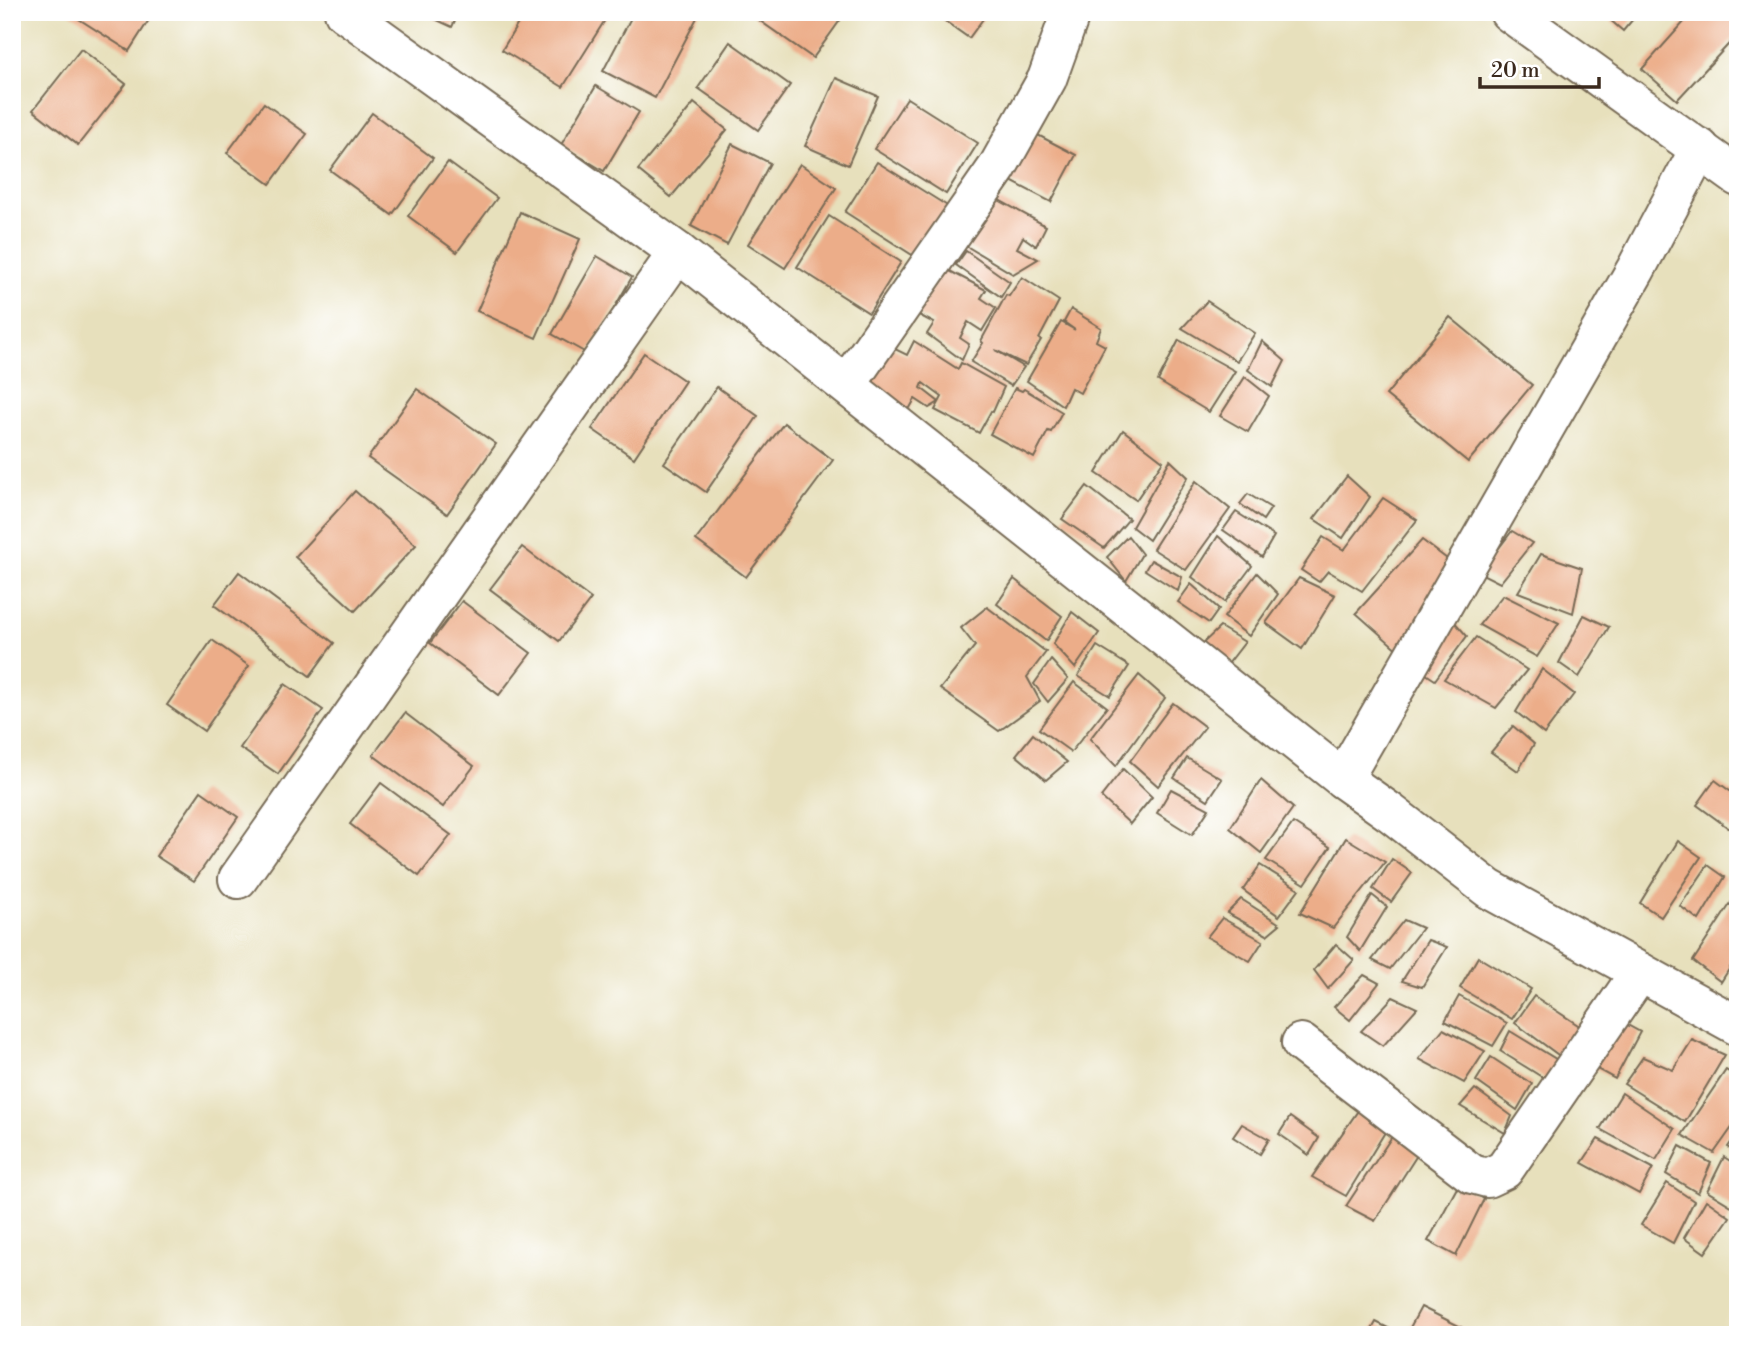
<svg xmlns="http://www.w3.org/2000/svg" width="1750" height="1347" font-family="'Libre Bodoni',serif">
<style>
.building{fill:#ecad89}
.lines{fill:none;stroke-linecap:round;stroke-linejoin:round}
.minor-casing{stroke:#776a55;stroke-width:42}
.minor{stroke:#fff;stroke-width:38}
</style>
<rect width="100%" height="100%" fill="#fff"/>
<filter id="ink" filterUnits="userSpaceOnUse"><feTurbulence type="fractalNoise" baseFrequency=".0143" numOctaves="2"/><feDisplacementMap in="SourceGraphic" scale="14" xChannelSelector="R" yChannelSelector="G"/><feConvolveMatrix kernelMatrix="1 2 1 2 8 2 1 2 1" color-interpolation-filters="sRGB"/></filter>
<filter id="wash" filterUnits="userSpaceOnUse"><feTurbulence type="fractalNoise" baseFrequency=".00686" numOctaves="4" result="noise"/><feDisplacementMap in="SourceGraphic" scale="28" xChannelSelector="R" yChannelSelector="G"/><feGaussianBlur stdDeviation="1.57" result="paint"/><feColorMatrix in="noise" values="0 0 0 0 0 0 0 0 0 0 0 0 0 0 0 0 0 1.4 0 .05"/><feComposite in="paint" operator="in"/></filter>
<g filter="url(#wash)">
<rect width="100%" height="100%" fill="#e7e0bc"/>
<g id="blocks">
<g class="building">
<path d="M 68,12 L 154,12 L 129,51 Z"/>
<path d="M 420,12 L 459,12 L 452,27 Z"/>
<path d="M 525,12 L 610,12 L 563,87 L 502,50 Z"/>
<path d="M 634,12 L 700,12 L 655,98 L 603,71 Z"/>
<path d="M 756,12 L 846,12 L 813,58 L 753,16 Z"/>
<path d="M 932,12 L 988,12 L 969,38 Z"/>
<path d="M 1601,12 L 1639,12 L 1623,31 Z"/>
<path d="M 1693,12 L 1724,12 L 1738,25 L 1738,34 L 1677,100 L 1642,69 Z"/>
<path d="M 730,42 L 790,85 L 758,130 L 698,88 Z"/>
<path d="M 81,49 L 126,84 L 78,145 L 33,110 Z"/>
<path d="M 836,78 L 878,96 L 848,165 L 805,146 Z"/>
<path d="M 596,86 L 639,112 L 604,171 L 561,145 Z"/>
<path d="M 907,98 L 978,143 L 946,194 L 874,149 Z"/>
<path d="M 264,103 L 307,134 L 270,184 L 227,153 Z"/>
<path d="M 694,103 L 727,130 L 671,197 L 638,170 Z"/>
<path d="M 372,113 L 433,158 L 392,215 L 330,170 Z"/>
<path d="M 1032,132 L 1076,155 L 1051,202 L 1007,179 Z"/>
<path d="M 732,144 L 770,163 L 727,245 L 691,226 Z"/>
<path d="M 448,162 L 497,198 L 457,252 L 408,216 Z"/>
<path d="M 877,162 L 949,207 L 917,258 L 845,212 Z"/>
<path d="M 800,164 L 836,188 L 785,268 L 748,244 Z"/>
<path d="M 997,199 L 1046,226 L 1036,246 L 1023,237 L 1017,248 L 1038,259 L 1013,274 L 963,244 Z"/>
<path d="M 520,212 L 580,239 L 536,338 L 477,311 Z"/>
<path d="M 829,216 L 901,262 L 869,313 L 797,267 Z"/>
<path d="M 966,251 L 1010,282 L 1001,297 L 956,265 Z"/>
<path d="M 597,256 L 632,277 L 588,354 L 552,334 Z"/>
<path d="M 942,267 L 986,290 L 981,298 L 996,308 L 982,331 L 968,322 L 960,338 L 969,344 L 962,360 L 927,334 L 934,323 L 917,314 Z"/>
<path d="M 1022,277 L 1059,301 L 1039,339 L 1041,340 L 1026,365 L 995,350 L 1024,367 L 1011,386 L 971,362 L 983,343 L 981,341 L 1006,295 L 1009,296 Z"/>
<path d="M 1207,301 L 1255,333 L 1237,361 L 1182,328 Z"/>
<path d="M 1071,309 L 1101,328 L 1096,341 L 1105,346 L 1080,393 L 1071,388 L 1063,406 L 1027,381 L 1061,322 L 1075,330 L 1064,322 Z"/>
<path d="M 1450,317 L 1532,385 L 1468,462 L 1386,395 Z"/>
<path d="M 1179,340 L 1235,371 L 1209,412 L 1158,381 Z"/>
<path d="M 914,341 L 958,369 L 961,363 L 1004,387 L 993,412 L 991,411 L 979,433 L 935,410 L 942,397 L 923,383 L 921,388 L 939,402 L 929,408 L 915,399 L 906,415 L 862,392 L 887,345 L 907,355 Z"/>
<path d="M 1262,341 L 1285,361 L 1272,387 L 1248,370 Z"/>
<path d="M 644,353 L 685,381 L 634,458 L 592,429 Z"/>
<path d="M 1245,377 L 1269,396 L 1248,432 L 1220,416 Z"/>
<path d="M 717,387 L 758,416 L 706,492 L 664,463 Z"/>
<path d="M 1015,388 L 1022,391 L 1024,389 L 1062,412 L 1051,432 L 1048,431 L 1034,458 L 990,434 Z"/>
<path d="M 417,389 L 496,444 L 447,514 L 368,458 Z"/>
<path d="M 784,423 L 833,460 L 746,577 L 696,540 Z"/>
<path d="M 1123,430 L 1163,461 L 1136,500 L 1096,473 Z"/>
<path d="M 1170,460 L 1188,477 L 1149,540 L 1132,527 Z"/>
<path d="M 1347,476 L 1370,497 L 1343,538 L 1314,519 Z"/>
<path d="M 1196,481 L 1230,509 L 1186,570 L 1153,549 Z"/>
<path d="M 1087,486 L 1129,519 L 1104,548 L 1062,519 Z"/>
<path d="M 355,491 L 416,545 L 355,611 L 295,557 Z"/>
<path d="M 1248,494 L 1271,508 L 1263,520 L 1240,504 Z"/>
<path d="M 1383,498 L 1417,520 L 1362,591 L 1328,571 L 1319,582 L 1301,570 L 1323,537 L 1344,550 Z"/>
<path d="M 1236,512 L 1274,536 L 1262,557 L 1223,530 Z"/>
<path d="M 1512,531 L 1532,543 L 1500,583 L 1480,573 Z"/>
<path d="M 1128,536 L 1142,554 L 1126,581 L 1107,557 Z"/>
<path d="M 1218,536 L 1252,566 L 1225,602 L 1192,577 Z"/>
<path d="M 1422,540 L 1451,562 L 1400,652 L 1356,613 Z"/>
<path d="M 522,547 L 591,599 L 559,641 L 490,589 Z"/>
<path d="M 1541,554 L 1582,568 L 1573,613 L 1518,592 Z"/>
<path d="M 1151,560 L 1182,577 L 1178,591 L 1145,570 Z"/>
<path d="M 239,572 L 334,643 L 310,676 L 214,605 Z"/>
<path d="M 1257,573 L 1278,594 L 1249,636 L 1224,617 Z"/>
<path d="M 1299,578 L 1335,595 L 1302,649 L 1266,623 Z"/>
<path d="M 1014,579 L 1062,616 L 1046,641 L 997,604 Z"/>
<path d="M 1191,584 L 1219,609 L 1209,623 L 1178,602 Z"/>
<path d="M 1503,595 L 1559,623 L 1537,657 L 1479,625 Z"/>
<path d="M 462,601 L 531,653 L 499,695 L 430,643 Z"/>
<path d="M 987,607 L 1046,652 L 1027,677 L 1040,701 L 999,731 L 940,689 L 975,646 L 961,628 Z"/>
<path d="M 1072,612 L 1099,633 L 1075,668 L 1053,644 Z"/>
<path d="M 1584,615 L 1609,627 L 1579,677 L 1559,663 Z"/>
<path d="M 1452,619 L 1467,636 L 1435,680 L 1420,670 Z"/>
<path d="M 1220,627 L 1245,642 L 1228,664 L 1199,647 Z"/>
<path d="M 1476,637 L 1527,670 L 1496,708 L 1444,679 Z"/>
<path d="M 212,640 L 249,666 L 204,731 L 167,705 Z"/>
<path d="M 1097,646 L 1129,666 L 1110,696 L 1078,676 Z"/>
<path d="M 1051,660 L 1068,679 L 1048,702 L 1034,684 Z"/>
<path d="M 1542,669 L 1574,694 L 1544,734 L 1516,712 Z"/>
<path d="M 1139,675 L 1165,698 L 1116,766 L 1090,739 Z"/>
<path d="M 1074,682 L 1107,707 L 1071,752 L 1039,729 Z"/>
<path d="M 285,684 L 323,710 L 278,774 L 240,748 Z"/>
<path d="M 1173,703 L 1205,727 L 1158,786 L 1130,761 Z"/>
<path d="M 405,713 L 474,766 L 443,807 L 373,755 Z"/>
<path d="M 1513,726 L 1534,744 L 1518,771 L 1491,752 Z"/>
<path d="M 1033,734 L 1067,762 L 1046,780 L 1016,755 Z"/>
<path d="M 1187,758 L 1222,779 L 1208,800 L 1174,778 Z"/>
<path d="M 1123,769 L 1152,797 L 1130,824 L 1101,797 Z"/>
<path d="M 1261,780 L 1293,808 L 1261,853 L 1230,828 Z"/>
<path d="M 1715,780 L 1738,797 L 1738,835 L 1697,805 Z"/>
<path d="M 381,783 L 451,835 L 419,876 L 350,824 Z"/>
<path d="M 1171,789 L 1209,809 L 1192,835 L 1157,813 Z"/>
<path d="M 201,791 L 238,817 L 194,881 L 156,856 Z"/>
<path d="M 1293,823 L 1330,847 L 1305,884 L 1266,860 Z"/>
<path d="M 1346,838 L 1385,862 L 1333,928 L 1300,913 Z"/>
<path d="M 1678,841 L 1701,857 L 1661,917 L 1640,903 Z"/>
<path d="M 1392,859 L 1412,873 L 1391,902 L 1373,889 Z"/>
<path d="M 1260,865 L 1299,889 L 1279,916 L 1243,890 Z"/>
<path d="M 1708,865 L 1725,877 L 1699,920 L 1680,906 Z"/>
<path d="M 1738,892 L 1738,955 L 1721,982 L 1693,961 Z"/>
<path d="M 1372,895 L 1387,907 L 1360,951 L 1347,937 Z"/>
<path d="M 1241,899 L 1280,924 L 1267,935 L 1227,913 Z"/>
<path d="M 1222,918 L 1263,941 L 1250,961 L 1207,937 Z"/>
<path d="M 1404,920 L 1422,928 L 1390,969 L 1372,960 Z"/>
<path d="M 1428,940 L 1447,947 L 1422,987 L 1402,981 Z"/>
<path d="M 1336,944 L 1354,960 L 1328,989 L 1314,970 Z"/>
<path d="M 1478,957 L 1531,989 L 1512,1019 L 1460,988 Z"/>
<path d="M 1364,975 L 1379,983 L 1350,1020 L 1334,1007 Z"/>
<path d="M 1459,996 L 1507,1023 L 1493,1046 L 1445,1021 Z"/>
<path d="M 1534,996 L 1581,1027 L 1561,1057 L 1515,1023 Z"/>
<path d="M 1393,997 L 1417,1008 L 1383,1046 L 1361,1031 Z"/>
<path d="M 1622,1022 L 1640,1032 L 1615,1079 L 1593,1067 Z"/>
<path d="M 1443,1029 L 1485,1051 L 1464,1083 L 1419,1059 Z"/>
<path d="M 1510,1031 L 1559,1061 L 1550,1082 L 1500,1051 Z"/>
<path d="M 1692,1040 L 1725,1055 L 1685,1122 L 1624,1084 L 1643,1057 L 1673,1070 Z"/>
<path d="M 1491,1057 L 1532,1084 L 1517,1110 L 1476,1081 Z"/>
<path d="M 1726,1070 L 1738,1078 L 1738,1119 L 1714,1153 L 1682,1135 Z"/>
<path d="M 1475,1089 L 1512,1116 L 1505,1133 L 1460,1106 Z"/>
<path d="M 1622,1093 L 1675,1129 L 1656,1160 L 1600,1129 Z"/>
<path d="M 1362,1105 L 1390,1124 L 1346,1196 L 1312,1177 Z"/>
<path d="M 1290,1117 L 1319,1138 L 1309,1155 L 1279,1134 Z"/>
<path d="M 1242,1124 L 1269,1139 L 1260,1154 L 1233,1137 Z"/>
<path d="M 1395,1132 L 1419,1152 L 1375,1221 L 1346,1206 Z"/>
<path d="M 1738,1133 L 1738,1153 L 1728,1147 Z"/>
<path d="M 1598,1139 L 1653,1168 L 1639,1194 L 1582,1163 Z"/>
<path d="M 1680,1146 L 1711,1163 L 1698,1193 L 1666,1174 Z"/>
<path d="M 1724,1157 L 1738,1166 L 1738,1203 L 1735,1208 L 1707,1191 Z"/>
<path d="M 1667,1183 L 1694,1201 L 1673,1243 L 1641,1225 Z"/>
<path d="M 1459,1184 L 1484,1199 L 1456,1256 L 1428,1241 Z"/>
<path d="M 1706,1200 L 1730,1217 L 1705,1253 L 1684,1238 Z"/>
<path d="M 1421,1307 L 1461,1327 L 1457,1335 L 1406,1335 Z"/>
<path d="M 1376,1322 L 1398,1333 L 1397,1335 L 1369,1335 Z"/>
</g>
</g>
</g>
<g filter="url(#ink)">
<use href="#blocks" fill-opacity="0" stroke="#776a55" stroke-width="2"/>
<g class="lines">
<g class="minor-casing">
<g id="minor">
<path d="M 344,12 L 678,252 L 1343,779 L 1391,813 L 1489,889 L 1738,1026"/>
<path d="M 1509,12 L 1738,177"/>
<path d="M 847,384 L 997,168 L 1047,79 L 1071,12"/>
<path d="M 1343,779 L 1636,269 L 1700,148"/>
<path d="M 238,879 L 678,252"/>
<path d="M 1301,1043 L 1472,1174 L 1487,1178 L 1504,1170 L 1640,972"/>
</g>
</g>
<use href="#minor" class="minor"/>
</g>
</g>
<rect width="1750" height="1347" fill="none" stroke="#fff" stroke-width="42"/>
<path d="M1480 77v10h119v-10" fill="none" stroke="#3b2a1e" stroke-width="3.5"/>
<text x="1491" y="77" font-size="21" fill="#3b2a1e" stroke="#ffffff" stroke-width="5" paint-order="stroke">20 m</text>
</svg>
